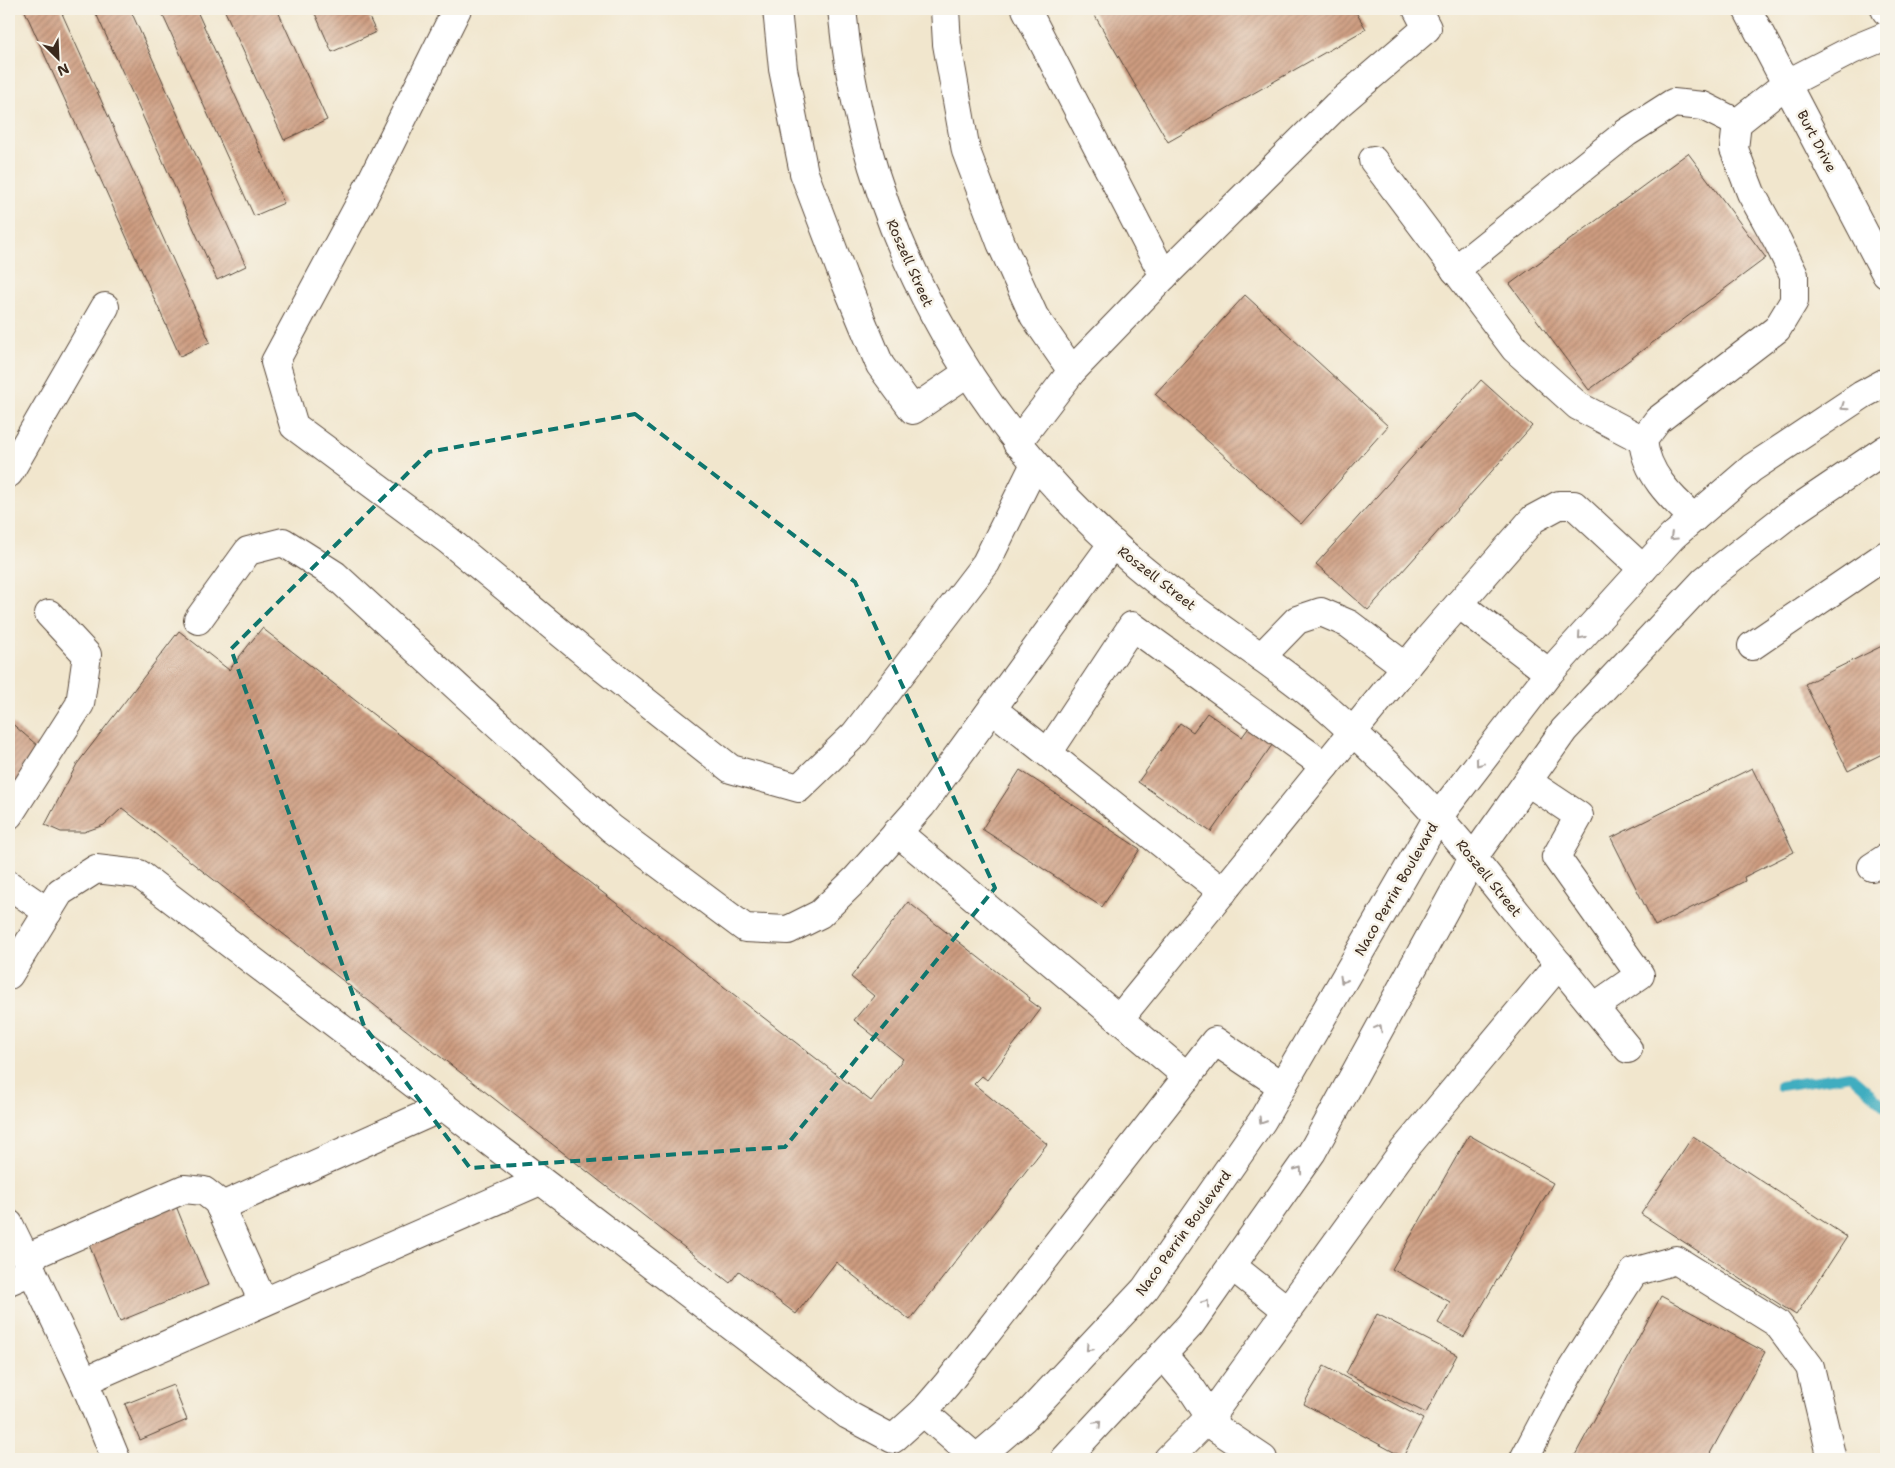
<svg xmlns="http://www.w3.org/2000/svg" width="1895" height="1468" font-family="'Shantell Sans',sans-serif">
<style>
.lines{fill:none;stroke-linecap:round;stroke-linejoin:round}
.stream{stroke:#41adc0;stroke-width:10}
.building{fill:url(#building-hatch)}
.minor-casing{stroke:#564638;stroke-width:30}
.major-casing{stroke:#564638;stroke-width:30}
.minor{stroke:#fff;stroke-width:28}
.major{stroke:#fff;stroke-width:28}
.oneway{stroke:#a79f9a}
.marked{fill:none;stroke:#0f766e;stroke-width:4;stroke-dasharray:10 6;stroke-linejoin:round}
.labels{text-anchor:middle;dominant-baseline:central;stroke-width:5;stroke-linejoin:round;paint-order:stroke}
.street-label{font-size:14px;fill:#3b2a1e;stroke:#f7f3e8}
</style>
<defs>
<pattern id="building-hatch" width="6" height="6" patternUnits="userSpaceOnUse" patternTransform="scale(1.25)"><rect width="6" height="6" fill="#cd9c80"/><path d="M-1 1l2-2M0 6l6-6M5 7l2-2" fill="none" stroke="#a87f68"/></pattern>
</defs>
<rect width="100%" height="100%" fill="#f7f3e8"/>
<filter id="ink" filterUnits="userSpaceOnUse"><feTurbulence type="fractalNoise" baseFrequency=".02" numOctaves="2"/><feDisplacementMap in="SourceGraphic" scale="10" xChannelSelector="R" yChannelSelector="G"/><feConvolveMatrix kernelMatrix="1 2 1 2 8 2 1 2 1" color-interpolation-filters="sRGB"/></filter>
<filter id="wash" filterUnits="userSpaceOnUse"><feTurbulence type="fractalNoise" baseFrequency=".0096" numOctaves="4" result="noise"/><feDisplacementMap in="SourceGraphic" scale="20" xChannelSelector="R" yChannelSelector="G"/><feGaussianBlur stdDeviation="1.12" result="paint"/><feColorMatrix in="noise" values="0 0 0 0 0 0 0 0 0 0 0 0 0 0 0 0 0 1.4 0 .05"/><feComposite in="paint" operator="in"/></filter>
<g filter="url(#wash)">
<rect width="100%" height="100%" fill="#f1e6cd"/>
<g class="lines">
<path class="stream" d="M 1780,1086 L 1850,1075 L 1886,1107"/>
</g>
<g id="blocks">
<g class="building">
<path d="M 24,9 L 60,9 L 210,342 L 180,356 Z"/>
<path d="M 94,9 L 130,9 L 246,266 L 217,280 Z"/>
<path d="M 160,9 L 196,9 L 284,203 L 254,216 Z"/>
<path d="M 224,9 L 277,9 L 327,120 L 284,140 Z"/>
<path d="M 313,9 L 365,9 L 376,32 L 332,52 Z"/>
<path d="M 1091,9 L 1354,9 L 1366,29 L 1168,142 Z"/>
<path d="M 1688,153 L 1766,258 L 1589,390 L 1510,284 Z"/>
<path d="M 1245,295 L 1388,426 L 1301,524 L 1155,394 Z"/>
<path d="M 1481,380 L 1532,426 L 1368,610 L 1316,564 Z"/>
<path d="M 262,628 L 871,1101 L 903,1059 L 854,1020 L 874,996 L 851,977 L 908,902 L 1030,998 L 1029,1000 L 1041,1009 L 987,1080 L 982,1076 L 974,1084 L 1047,1144 L 910,1320 L 836,1262 L 796,1314 L 739,1271 L 730,1283 L 122,808 L 104,825 L 84,832 L 61,832 L 45,825 L 77,764 L 179,631 L 229,670 Z"/>
<path d="M 1886,644 L 1886,752 L 1848,771 L 1805,684 Z"/>
<path d="M 1207,713 L 1242,737 L 1253,722 L 1277,738 L 1211,832 L 1138,782 L 1180,723 L 1193,732 Z"/>
<path d="M 9,721 L 45,752 L 9,793 Z"/>
<path d="M 1752,768 L 1794,852 L 1744,877 L 1745,881 L 1655,926 L 1611,838 Z"/>
<path d="M 1020,770 L 1140,849 L 1102,907 L 982,829 Z"/>
<path d="M 1469,1135 L 1553,1183 L 1464,1337 L 1438,1323 L 1450,1302 L 1392,1269 Z"/>
<path d="M 1693,1136 L 1847,1237 L 1796,1315 L 1641,1214 Z"/>
<path d="M 176,1206 L 208,1285 L 120,1321 L 88,1242 Z"/>
<path d="M 1661,1296 L 1765,1352 L 1707,1459 L 1573,1459 Z"/>
<path d="M 1377,1314 L 1457,1355 L 1426,1413 L 1346,1373 Z"/>
<path d="M 1324,1366 L 1423,1419 L 1403,1457 L 1304,1404 Z"/>
<path d="M 173,1385 L 187,1420 L 140,1440 L 125,1404 Z"/>
</g>
</g>
</g>
<g filter="url(#ink)">
<use href="#blocks" fill-opacity="0" stroke="#564638" stroke-width="1"/>
<g class="lines">
<g class="minor-casing">
<g id="minor">
<path d="M 457,9 L 364,196 L 275,362 L 294,426 L 448,540 L 602,667 L 731,769 L 799,788 L 855,734 L 986,563 L 1035,464"/>
<path d="M 777,9 L 783,69 L 804,173 L 843,276 L 880,365 L 913,410 L 967,373"/>
<path d="M 842,9 C 862,226 971,424 1137,565 C 1188,608 1246,644 1299,685 C 1330,709 1360,739 1389,766 C 1436,811 1477,862 1517,913 C 1554,958 1591,1003 1628,1049"/>
<path d="M 945,9 L 947,44 L 966,151 L 1001,243 L 1034,316 L 1072,371"/>
<path d="M 1026,9 L 1164,276"/>
<path d="M 1747,9 L 1886,274"/>
<path d="M 1885,9 L 1886,11"/>
<path d="M 1373,160 L 1515,349 L 1578,406 L 1643,440"/>
<path d="M 1455,270 L 1626,133 L 1673,103 L 1703,106 L 1737,123"/>
<path d="M 1017,443 L 1072,371 L 1164,276 L 1336,106 L 1427,28 L 1417,9"/>
<path d="M 9,473 L 105,307"/>
<path d="M 1694,518 C 1670,497 1646,473 1643,440 L 1658,420 L 1777,329 L 1794,301 L 1794,275 L 1778,242 L 1751,193 L 1734,149 L 1737,123 L 1786,84 L 1852,50 L 1886,36"/>
<path d="M 1459,604 L 1549,673"/>
<path d="M 198,620 L 248,551 L 283,542 L 335,575 L 611,828 L 745,928 L 788,930 L 820,914 L 856,879 L 922,805 L 1113,543"/>
<path d="M 1752,646 L 1886,555"/>
<path d="M 1261,657 L 1297,620 L 1321,612 L 1349,624 L 1406,667"/>
<path d="M 992,709 L 1223,892"/>
<path d="M 1048,753 L 1132,626 L 1325,766"/>
<path d="M 1528,782 L 1579,816 L 1556,857 L 1640,975 L 1594,1007"/>
<path d="M 9,815 L 80,704 L 87,655 L 49,614"/>
<path d="M 897,832 L 1188,1077"/>
<path d="M 1872,867 L 1886,858"/>
<path d="M 9,885 L 48,912"/>
<path d="M 9,975 L 60,892 L 96,869 L 139,874 L 848,1415 L 893,1439 L 923,1412 L 947,1384 L 1215,1041 L 1282,1086"/>
<path d="M 1119,1019 L 1430,637 L 1533,519 L 1559,505 L 1574,505 L 1643,569"/>
<path d="M 220,1207 L 443,1107"/>
<path d="M 9,1224 L 32,1271"/>
<path d="M 26,1258 L 184,1189 L 204,1191 L 218,1202 L 263,1302"/>
<path d="M 1232,1266 L 1287,1310"/>
<path d="M 9,1281 L 32,1271 L 84,1381 L 116,1459"/>
<path d="M 1163,1355 L 1191,1388 L 1218,1429 L 1263,1459"/>
<path d="M 84,1381 L 540,1181"/>
<path d="M 923,1412 L 977,1459"/>
<path d="M 1168,1459 L 1210,1417 L 1404,1150 L 1559,964"/>
<path d="M 1524,1459 L 1568,1375 L 1634,1272 L 1676,1260 L 1777,1323 L 1810,1367 L 1832,1459"/>
</g>
</g>
<g class="major-casing">
<g id="major">
<path d="M 976,1459 L 1024,1418 L 1145,1289 L 1262,1121 L 1438,817 L 1549,673 L 1672,537 L 1752,468 L 1862,395 L 1886,382"/>
<path d="M 1065,1459 L 1190,1325 L 1312,1152 L 1473,858 L 1564,730 L 1705,580 L 1788,515 L 1886,449"/>
</g>
</g>
<use href="#minor" class="minor"/>
<use href="#major" class="major"/>
</g>
<defs><path id="oneway-chevron" d="M-2-3.5L2.5 0L-2 3.5" fill="none" stroke-width="1.6" stroke-linecap="round" stroke-linejoin="round" transform="scale(1.25)"/></defs>
<g class="oneway">
<use href="#oneway-chevron" transform="translate(1844 407) rotate(146)"/>
<use href="#oneway-chevron" transform="translate(1673 537) rotate(137)"/>
<use href="#oneway-chevron" transform="translate(1581 636) rotate(131)"/>
<use href="#oneway-chevron" transform="translate(1479 763) rotate(127)"/>
<use href="#oneway-chevron" transform="translate(1343 980) rotate(120)"/>
<use href="#oneway-chevron" transform="translate(1379 1028) rotate(-61)"/>
<use href="#oneway-chevron" transform="translate(1262 1121) rotate(122)"/>
<use href="#oneway-chevron" transform="translate(1299 1170) rotate(-55)"/>
<use href="#oneway-chevron" transform="translate(1206 1303) rotate(-55)"/>
<use href="#oneway-chevron" transform="translate(1089 1348) rotate(133)"/>
<use href="#oneway-chevron" transform="translate(1098 1424) rotate(-47)"/>
</g>
</g>
<path class="marked" d="M 635,414 L 855,582 L 995,888 L 785,1147 L 470,1168 L 364,1026 L 231,649 L 429,452 Z"/>
<g class="labels">
<g class="street-label">
<text transform="translate(1817 141) rotate(62)">Burt Drive</text>
<text transform="translate(910 263) rotate(66)">Roszell Street</text>
<text transform="translate(1157 578) rotate(38)">Roszell Street</text>
<text transform="translate(1489 878) rotate(51)">Roszell Street</text>
<text transform="translate(1396 889) rotate(-60)">Naco Perrin Boulevard</text>
<text transform="translate(1183 1233) rotate(-54)">Naco Perrin Boulevard</text>
</g>
</g>
<rect width="1895" height="1468" fill="none" stroke="#f7f3e8" stroke-width="30"/>
<g transform="translate(58 58) rotate(156)" stroke="#f7f3e8" stroke-width="4" paint-order="stroke">
<path d="M0-4L9 19L0 12L-9 19Z" fill="#3b2a1e"/>
<text y="-8" font-size="14" font-weight="bold" text-anchor="middle" fill="#3b2a1e">N</text>
</g>
</svg>
